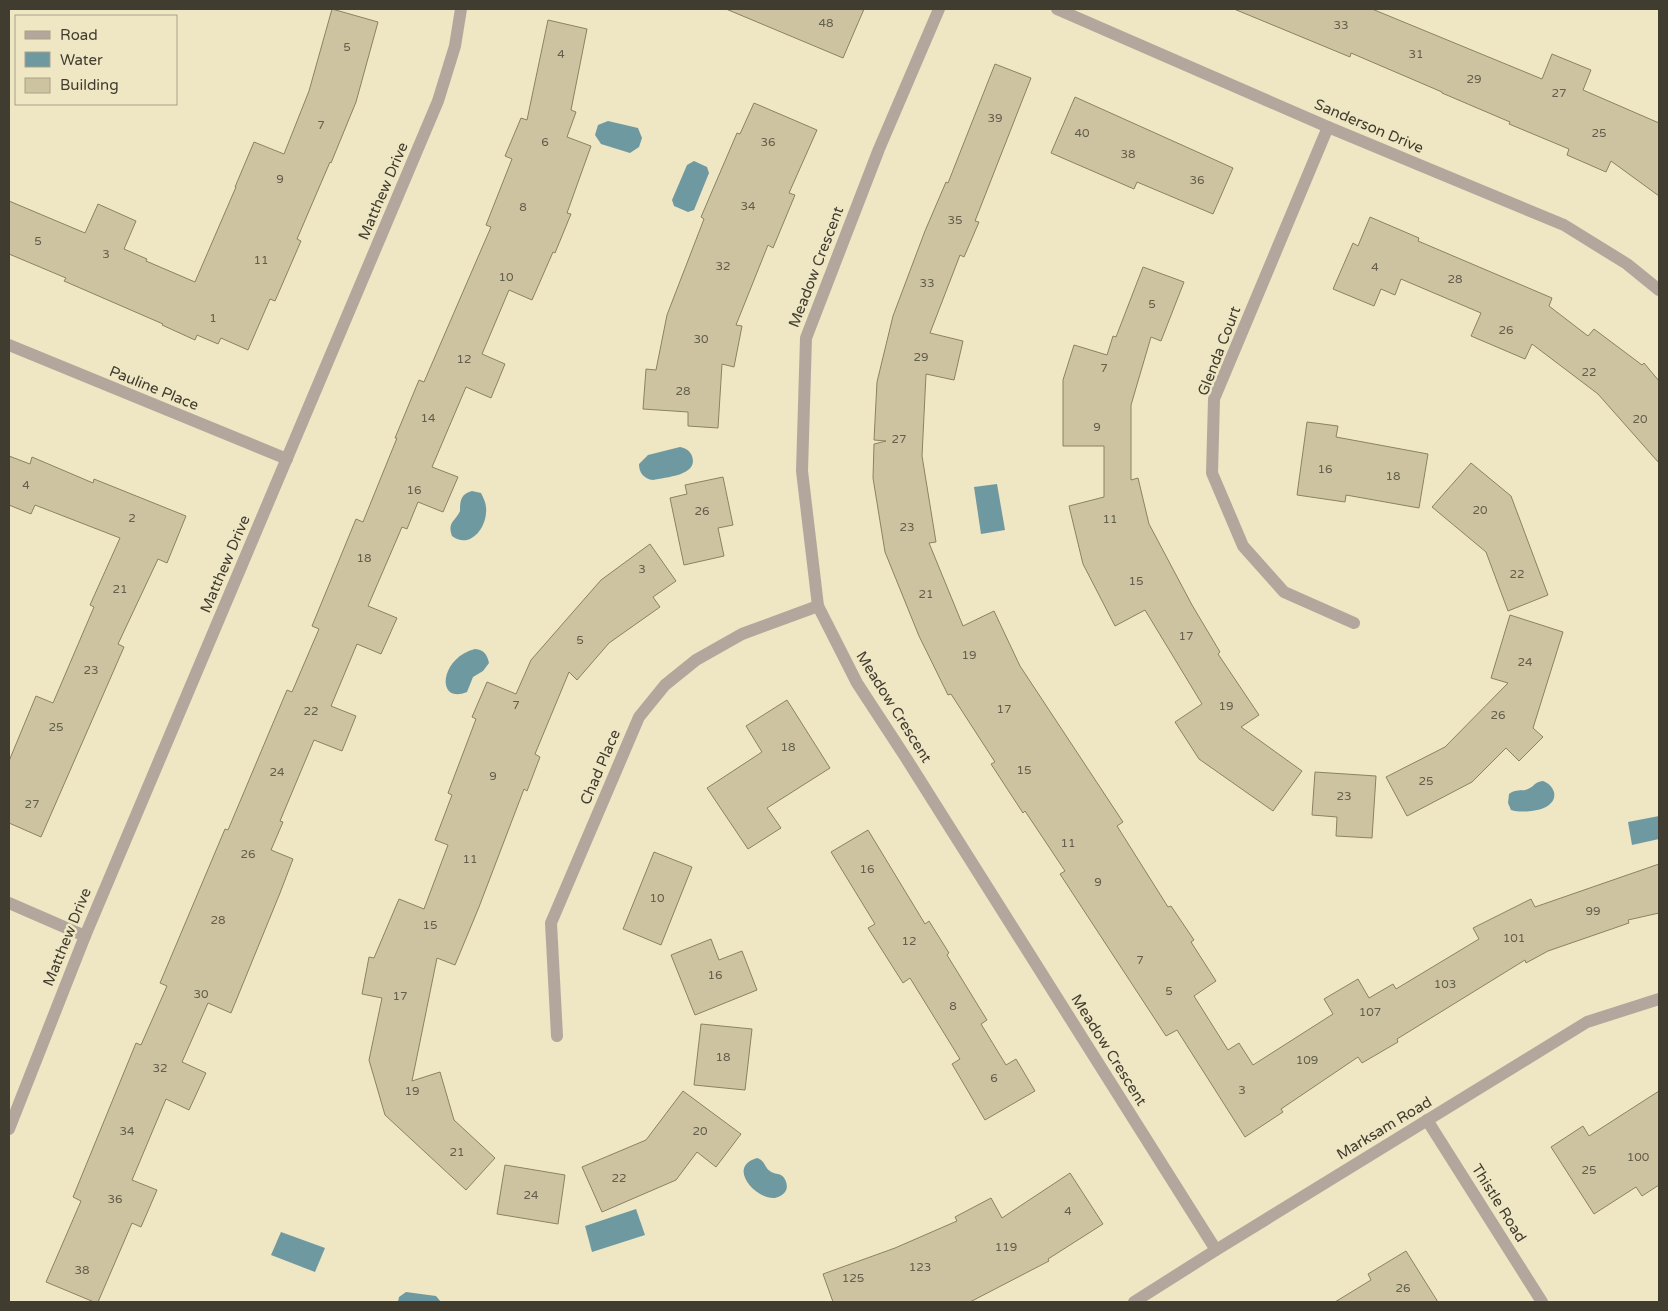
<svg xmlns="http://www.w3.org/2000/svg" width="1668" height="1311" font-family="'Varela Round',sans-serif">
<style>
.water{fill:#6f99a0}
.building{fill:#cdc3a1;stroke:#8a8263}
.lines{fill:none;stroke-linecap:round;stroke-linejoin:round}
.street{stroke:#b3a79d;stroke-width:12}
.labels{text-anchor:middle;dominant-baseline:central;stroke-width:5;stroke-linejoin:round;paint-order:stroke}
.number-label{font-size:12px;fill:#635e4c}
.street-label{font-size:15px;fill:#403c2f;stroke:#efe6c4}
</style>
<rect width="100%" height="100%" fill="#efe6c4"/>
<g class="water">
<path d="M 608,121 L 638,128 L 642,138 L 639,147 L 630,153 L 601,144 L 595,135 L 598,125 Z"/>
<path d="M 694,161 L 707,167 L 709,173 L 694,210 L 688,212 L 674,206 L 672,200 L 687,165 Z"/>
<path d="M 680,447 C 686,448 690,451 692,456 C 699,476 665,477 653,480 C 644,479 639,473 639,464 L 648,455 Z"/>
<path d="M 997,484 L 1005,530 L 981,534 L 974,487 Z"/>
<path d="M 472,491 L 481,493 C 484,499 487,505 486,513 C 485,530 469,549 452,536 C 447,522 455,522 460,511 C 460,500 461,494 472,491 Z"/>
<path d="M 475,649 C 484,650 487,654 489,663 L 483,671 L 473,677 L 467,692 C 436,705 439,658 475,649 Z"/>
<path d="M 1543,781 C 1548,783 1552,786 1554,792 C 1558,811 1524,814 1511,810 L 1508,803 L 1509,794 C 1517,788 1522,792 1528,789 C 1535,786 1534,782 1543,781 Z"/>
<path d="M 1659,816 L 1659,839 L 1632,845 L 1628,822 Z"/>
<path d="M 757,1158 C 765,1160 764,1167 770,1171 C 773,1174 777,1173 781,1175 C 786,1178 789,1187 785,1192 C 783,1195 779,1197 775,1198 C 756,1200 726,1167 757,1158 Z"/>
<path d="M 636,1209 L 645,1235 L 592,1252 L 585,1226 Z"/>
<path d="M 281,1232 L 325,1248 L 315,1272 L 271,1255 Z"/>
<path d="M 406,1292 L 436,1296 L 441,1302 L 398,1302 L 399,1297 Z"/>
</g>
<g class="building">
<path d="M 332,9 L 378,22 L 356,102 L 331,163 L 330,162 L 297,239 L 301,241 L 275,301 L 270,299 L 248,350 L 221,338 L 218,344 L 197,335 L 195,340 L 162,325 L 163,324 L 64,281 L 66,278 L 9,254 L 9,201 L 85,233 L 98,204 L 136,221 L 124,249 L 147,259 L 146,261 L 195,282 L 236,187 L 235,187 L 254,142 L 284,154 L 309,91 Z"/>
<path d="M 726,9 L 864,9 L 843,58 Z"/>
<path d="M 1234,9 L 1372,9 L 1542,79 L 1552,54 L 1591,70 L 1583,90 L 1659,123 L 1659,196 L 1611,161 L 1606,172 L 1567,155 L 1569,149 L 1509,124 L 1510,122 L 1442,93 L 1442,92 L 1351,53 L 1350,57 Z"/>
<path d="M 548,20 L 587,29 L 571,110 L 576,112 L 567,137 L 591,146 L 567,213 L 571,214 L 555,253 L 553,252 L 532,300 L 509,290 L 482,354 L 505,364 L 491,398 L 466,387 L 432,467 L 458,477 L 443,512 L 418,502 L 407,529 L 402,527 L 368,606 L 397,618 L 381,654 L 357,644 L 331,706 L 356,716 L 342,751 L 314,740 L 280,821 L 283,822 L 271,850 L 293,859 L 280,893 L 231,1013 L 208,1003 L 182,1062 L 206,1073 L 189,1110 L 166,1099 L 132,1180 L 157,1190 L 141,1227 L 132,1223 L 98,1302 L 94,1302 L 46,1282 L 81,1201 L 73,1197 L 136,1043 L 141,1045 L 167,986 L 160,983 L 225,829 L 228,830 L 287,690 L 292,692 L 319,629 L 312,626 L 356,519 L 363,522 L 397,438 L 395,438 L 419,380 L 424,382 L 491,227 L 486,225 L 512,159 L 505,156 L 521,118 L 527,120 Z"/>
<path d="M 995,64 L 1031,78 L 975,221 L 979,222 L 964,257 L 960,255 L 930,333 L 963,341 L 954,380 L 926,374 L 922,456 L 936,542 L 929,543 L 963,626 L 994,611 L 1020,666 L 1123,822 L 1117,826 L 1168,907 L 1171,906 L 1194,940 L 1191,942 L 1216,981 L 1194,996 L 1228,1050 L 1239,1043 L 1253,1065 L 1333,1014 L 1324,999 L 1358,979 L 1369,998 L 1393,984 L 1396,989 L 1479,939 L 1473,928 L 1531,899 L 1535,907 L 1659,864 L 1659,913 L 1628,920 L 1629,923 L 1548,951 L 1526,963 L 1525,960 L 1397,1039 L 1398,1042 L 1362,1063 L 1358,1057 L 1281,1109 L 1283,1112 L 1245,1137 L 1177,1030 L 1166,1036 L 1060,874 L 1065,871 L 1025,811 L 1023,813 L 991,764 L 995,762 L 951,694 L 948,695 L 919,636 L 885,552 L 873,478 L 874,444 L 886,441 L 874,440 L 877,382 L 893,316 L 925,231 L 946,182 L 948,183 Z"/>
<path d="M 1075,97 L 1233,168 L 1213,214 L 1137,182 L 1134,189 L 1051,153 Z"/>
<path d="M 754,103 L 817,130 L 789,193 L 795,195 L 773,248 L 768,245 L 736,325 L 742,326 L 734,367 L 722,364 L 718,428 L 688,426 L 688,412 L 643,409 L 646,369 L 656,370 L 667,315 L 704,219 L 701,217 L 737,133 L 740,134 Z"/>
<path d="M 1370,217 L 1419,238 L 1418,241 L 1552,298 L 1549,306 L 1588,336 L 1594,329 L 1642,365 L 1644,363 L 1659,381 L 1659,463 L 1598,394 L 1532,344 L 1525,359 L 1471,336 L 1481,313 L 1401,279 L 1395,295 L 1381,289 L 1374,306 L 1333,289 L 1353,243 L 1358,246 Z"/>
<path d="M 1143,267 L 1184,282 L 1161,341 L 1151,337 L 1131,405 L 1131,480 L 1138,478 L 1149,524 L 1192,605 L 1220,652 L 1218,654 L 1259,715 L 1241,727 L 1302,771 L 1273,811 L 1199,759 L 1175,722 L 1202,704 L 1145,610 L 1115,626 L 1083,564 L 1069,506 L 1104,497 L 1104,446 L 1063,446 L 1063,380 L 1074,345 L 1107,355 L 1113,336 L 1116,337 Z"/>
<path d="M 1307,422 L 1338,426 L 1336,437 L 1428,454 L 1419,508 L 1346,495 L 1345,502 L 1297,495 Z"/>
<path d="M 9,456 L 30,464 L 32,457 L 93,483 L 94,479 L 186,516 L 167,563 L 158,559 L 118,644 L 124,647 L 41,837 L 9,823 L 9,761 L 36,696 L 53,703 L 94,607 L 90,605 L 120,538 L 35,505 L 31,514 L 9,505 Z"/>
<path d="M 1471,463 L 1511,496 L 1548,595 L 1508,611 L 1486,552 L 1432,507 Z"/>
<path d="M 723,477 L 733,525 L 718,528 L 724,556 L 684,565 L 670,498 L 687,494 L 685,485 Z"/>
<path d="M 650,544 L 676,581 L 653,597 L 660,607 L 609,643 L 577,680 L 569,672 L 535,754 L 540,757 L 527,791 L 524,789 L 479,907 L 455,965 L 437,958 L 412,1081 L 440,1072 L 454,1120 L 495,1158 L 466,1190 L 385,1115 L 369,1060 L 382,998 L 362,994 L 369,957 L 374,958 L 399,899 L 424,909 L 448,845 L 435,840 L 452,795 L 448,793 L 476,719 L 472,717 L 487,682 L 516,694 L 531,660 L 601,580 Z"/>
<path d="M 1510,615 L 1563,632 L 1533,728 L 1543,737 L 1519,761 L 1506,748 L 1472,782 L 1407,816 L 1386,777 L 1445,747 L 1508,683 L 1491,678 Z"/>
<path d="M 787,700 L 830,768 L 767,808 L 781,828 L 748,849 L 707,788 L 762,752 L 746,726 Z"/>
<path d="M 1315,772 L 1376,776 L 1372,838 L 1336,836 L 1337,817 L 1312,815 Z"/>
<path d="M 868,830 L 925,924 L 929,921 L 949,953 L 947,955 L 987,1020 L 981,1024 L 1006,1065 L 1016,1059 L 1035,1091 L 985,1120 L 952,1064 L 960,1059 L 910,978 L 903,983 L 868,928 L 875,924 L 831,852 Z"/>
<path d="M 654,852 L 692,867 L 661,945 L 623,929 Z"/>
<path d="M 711,939 L 719,960 L 742,951 L 757,990 L 695,1015 L 671,955 Z"/>
<path d="M 701,1024 L 752,1029 L 745,1090 L 694,1085 Z"/>
<path d="M 683,1091 L 741,1134 L 716,1167 L 697,1152 L 676,1180 L 602,1212 L 582,1167 L 646,1140 Z"/>
<path d="M 1659,1091 L 1659,1185 L 1642,1196 L 1636,1187 L 1594,1214 L 1551,1147 L 1583,1126 L 1589,1136 Z"/>
<path d="M 505,1165 L 565,1175 L 558,1224 L 497,1214 Z"/>
<path d="M 1070,1173 L 1103,1224 L 1048,1259 L 1049,1261 L 970,1302 L 833,1302 L 823,1274 L 895,1248 L 957,1221 L 955,1217 L 991,1198 L 1002,1218 Z"/>
<path d="M 1406,1251 L 1438,1302 L 1335,1302 L 1371,1280 L 1368,1274 Z"/>
</g>
<g class="lines">
<g class="street">
<path d="M 939,9 L 879,149 L 806,338 L 802,471 L 818,606 L 857,683 L 906,758 L 1216,1250"/>
<path d="M 1057,9 L 1328,127 L 1564,225 L 1627,264 L 1659,290"/>
<path d="M 1328,127 L 1214,399 L 1212,473 L 1243,546 L 1284,592 L 1354,623"/>
<path d="M 9,345 L 287,459"/>
<path d="M 9,903 L 85,936"/>
<path d="M 557,1036 L 551,923 L 639,717 L 665,685 L 696,660 L 742,634 L 818,606"/>
<path d="M 1427,1120 L 1542,1302"/>
<path d="M 9,1129 L 85,936 L 438,101 L 455,46 L 461,9"/>
<path d="M 1134,1302 L 1216,1250 L 1587,1022 L 1659,999"/>
</g>
</g>
<g class="labels">
<g class="number-label">
<text x="826" y="23">48</text>
<text x="1341" y="25">33</text>
<text x="347" y="47">5</text>
<text x="561" y="54">4</text>
<text x="1416" y="54">31</text>
<text x="1474" y="79">29</text>
<text x="1559" y="93">27</text>
<text x="995" y="118">39</text>
<text x="321" y="125">7</text>
<text x="1082" y="133">40</text>
<text x="1599" y="133">25</text>
<text x="545" y="142">6</text>
<text x="768" y="142">36</text>
<text x="1128" y="154">38</text>
<text x="280" y="179">9</text>
<text x="1197" y="180">36</text>
<text x="748" y="206">34</text>
<text x="523" y="207">8</text>
<text x="955" y="220">35</text>
<text x="38" y="241">5</text>
<text x="106" y="254">3</text>
<text x="261" y="260">11</text>
<text x="723" y="266">32</text>
<text x="1375" y="267">4</text>
<text x="506" y="277">10</text>
<text x="1455" y="279">28</text>
<text x="927" y="283">33</text>
<text x="1152" y="304">5</text>
<text x="213" y="318">1</text>
<text x="1506" y="330">26</text>
<text x="701" y="339">30</text>
<text x="921" y="357">29</text>
<text x="464" y="359">12</text>
<text x="1104" y="368">7</text>
<text x="1589" y="372">22</text>
<text x="683" y="391">28</text>
<text x="428" y="418">14</text>
<text x="1640" y="419">20</text>
<text x="1097" y="427">9</text>
<text x="899" y="439">27</text>
<text x="1325" y="469">16</text>
<text x="1393" y="476">18</text>
<text x="26" y="485">4</text>
<text x="414" y="490">16</text>
<text x="1480" y="510">20</text>
<text x="702" y="511">26</text>
<text x="132" y="518">2</text>
<text x="1110" y="519">11</text>
<text x="907" y="527">23</text>
<text x="364" y="558">18</text>
<text x="642" y="569">3</text>
<text x="1517" y="574">22</text>
<text x="1136" y="581">15</text>
<text x="120" y="589">21</text>
<text x="926" y="594">21</text>
<text x="1186" y="636">17</text>
<text x="580" y="640">5</text>
<text x="969" y="655">19</text>
<text x="1525" y="662">24</text>
<text x="91" y="670">23</text>
<text x="516" y="705">7</text>
<text x="1226" y="706">19</text>
<text x="1004" y="709">17</text>
<text x="311" y="711">22</text>
<text x="1498" y="715">26</text>
<text x="56" y="727">25</text>
<text x="788" y="747">18</text>
<text x="1024" y="770">15</text>
<text x="277" y="772">24</text>
<text x="493" y="776">9</text>
<text x="1426" y="781">25</text>
<text x="1344" y="796">23</text>
<text x="32" y="804">27</text>
<text x="1068" y="843">11</text>
<text x="248" y="854">26</text>
<text x="470" y="859">11</text>
<text x="867" y="869">16</text>
<text x="1098" y="882">9</text>
<text x="657" y="898">10</text>
<text x="1593" y="911">99</text>
<text x="218" y="920">28</text>
<text x="430" y="925">15</text>
<text x="1514" y="938">101</text>
<text x="909" y="941">12</text>
<text x="1140" y="960">7</text>
<text x="715" y="975">16</text>
<text x="1445" y="984">103</text>
<text x="1169" y="991">5</text>
<text x="201" y="994">30</text>
<text x="400" y="996">17</text>
<text x="953" y="1006">8</text>
<text x="1370" y="1012">107</text>
<text x="723" y="1057">18</text>
<text x="1307" y="1060">109</text>
<text x="160" y="1068">32</text>
<text x="994" y="1078">6</text>
<text x="1242" y="1090">3</text>
<text x="412" y="1091">19</text>
<text x="127" y="1131">34</text>
<text x="700" y="1131">20</text>
<text x="457" y="1152">21</text>
<text x="1638" y="1157">100</text>
<text x="1589" y="1170">25</text>
<text x="619" y="1178">22</text>
<text x="531" y="1195">24</text>
<text x="115" y="1199">36</text>
<text x="1068" y="1211">4</text>
<text x="1006" y="1247">119</text>
<text x="920" y="1267">123</text>
<text x="82" y="1270">38</text>
<text x="853" y="1278">125</text>
<text x="1403" y="1288">26</text>
</g>
<g class="street-label">
<text transform="translate(1369 126) rotate(23)">Sanderson Drive</text>
<text transform="translate(383 191) rotate(-67)">Matthew Drive</text>
<text transform="translate(816 267) rotate(-69)">Meadow Crescent</text>
<text transform="translate(1219 351) rotate(-69)">Glenda Court</text>
<text transform="translate(154 388) rotate(22)">Pauline Place</text>
<text transform="translate(225 564) rotate(-67)">Matthew Drive</text>
<text transform="translate(894 707) rotate(58)">Meadow Crescent</text>
<text transform="translate(600 767) rotate(-67)">Chad Place</text>
<text transform="translate(67 937) rotate(-68)">Matthew Drive</text>
<text transform="translate(1109 1050) rotate(58)">Meadow Crescent</text>
<text transform="translate(1384 1128) rotate(-31)">Marksam Road</text>
<text transform="translate(1499 1203) rotate(58)">Thistle Road</text>
</g>
</g>
<rect width="1668" height="1311" fill="none" stroke="#403c2f" stroke-width="20"/>
<rect x="15" y="15" width="162" height="90" fill="#efe6c4" stroke="#a9a288"/>
<rect x="25" y="31" width="25" height="8" fill="#b3a79d" stroke="#a9a288"/>
<text x="60" y="40" font-size="15" fill="#403c2f">Road</text>
<rect x="25" y="52" width="25" height="15" fill="#6f99a0" stroke="#a9a288"/>
<text x="60" y="65" font-size="15" fill="#403c2f">Water</text>
<rect x="25" y="78" width="25" height="15" fill="#cdc3a1" stroke="#a9a288"/>
<text x="60" y="90" font-size="15" fill="#403c2f">Building</text>
</svg>
